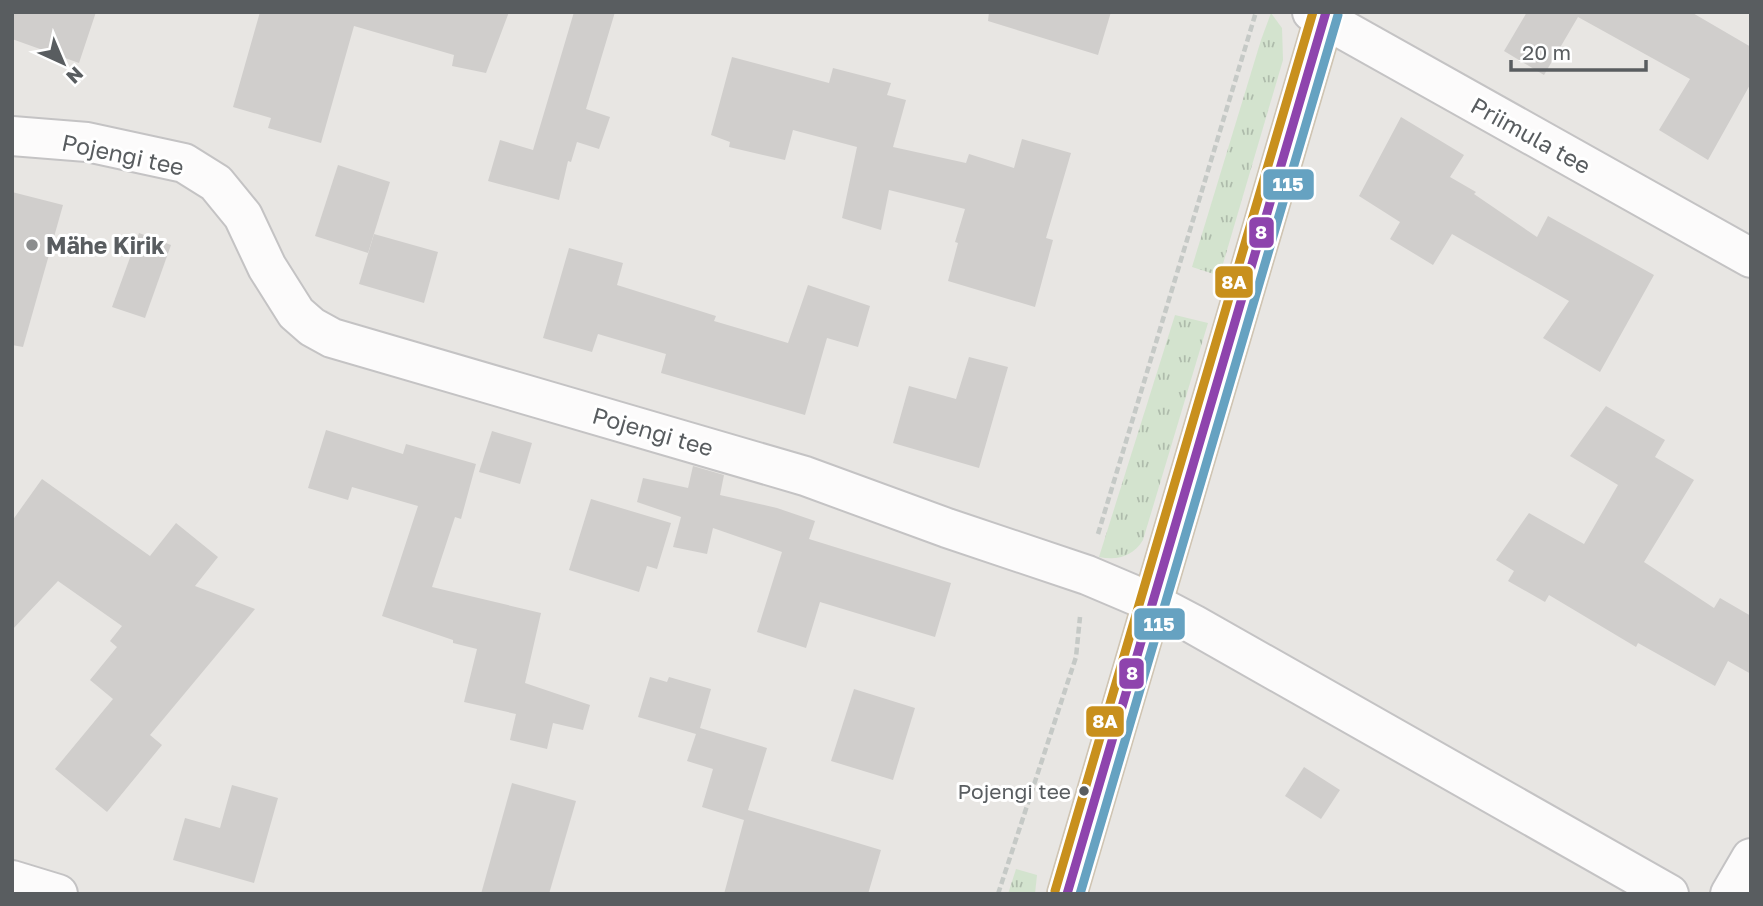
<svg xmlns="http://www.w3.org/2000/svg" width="1763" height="906" font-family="'Golos Text',sans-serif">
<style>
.grass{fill:url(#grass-tufts)}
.building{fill:#d0cecc}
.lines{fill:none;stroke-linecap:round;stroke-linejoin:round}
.minor-casing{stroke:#c4c3c4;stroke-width:42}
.major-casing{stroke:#cfc4b2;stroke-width:42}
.path{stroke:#c5c9c6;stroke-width:4.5;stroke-dasharray:7 3.5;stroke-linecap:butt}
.minor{stroke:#fcfbfb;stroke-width:38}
.major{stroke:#f0eee6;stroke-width:38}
.bus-1-casing{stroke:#fff;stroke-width:14}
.bus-2-casing{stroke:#fff;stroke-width:14}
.bus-3-casing{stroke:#fff;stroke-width:14}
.bus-1{stroke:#8e44ad;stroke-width:9}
.bus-2{stroke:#66a2c1;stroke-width:9}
.bus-3{stroke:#c8901d;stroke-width:9}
.poi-dot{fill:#8b8d8e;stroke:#fff;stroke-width:2.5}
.bus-dot{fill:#595d60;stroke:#fff;stroke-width:2.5}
.labels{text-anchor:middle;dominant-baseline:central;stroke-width:6;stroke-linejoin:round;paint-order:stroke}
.bus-label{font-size:21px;fill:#595d60;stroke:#fff;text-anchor:end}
.street-label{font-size:23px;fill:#595d60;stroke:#fff}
.poi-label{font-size:23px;font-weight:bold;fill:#595d60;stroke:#fff;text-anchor:start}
.line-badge{stroke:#fff;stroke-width:2.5}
.badge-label{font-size:19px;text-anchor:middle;font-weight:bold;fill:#fff}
</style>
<defs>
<pattern id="grass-tufts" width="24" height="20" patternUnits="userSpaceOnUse" patternTransform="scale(1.75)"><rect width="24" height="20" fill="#d3e3ce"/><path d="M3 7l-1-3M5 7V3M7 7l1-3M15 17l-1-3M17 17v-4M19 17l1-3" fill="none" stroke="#aebbab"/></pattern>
</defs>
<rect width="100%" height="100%" fill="#e8e6e3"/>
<g class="grass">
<path d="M 1271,13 L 1282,28 L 1283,60 L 1220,274 L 1217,275 L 1192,267 L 1261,40 Z"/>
<path d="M 1175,315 L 1208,323 L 1143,540 C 1133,556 1118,561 1099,557 Z"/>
<path d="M 1016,869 L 1037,875 L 1035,894 L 1008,894 Z"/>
</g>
<g class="building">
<path d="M 12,12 L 96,12 L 79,63 L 12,39 Z"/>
<path d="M 260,12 L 509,12 L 486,73 L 452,66 L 454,55 L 354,26 L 321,143 L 268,128 L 271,118 L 233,107 Z"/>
<path d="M 574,12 L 615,12 L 586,109 L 610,117 L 599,149 L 577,142 L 571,162 L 568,161 L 559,200 L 488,181 L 500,140 L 533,150 Z"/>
<path d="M 989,12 L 1111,12 L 1098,55 L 988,21 Z"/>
<path d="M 1527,12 L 1691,12 L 1751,47 L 1751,83 L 1708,160 L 1659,130 L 1690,79 L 1578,17 L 1544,75 L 1504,51 Z"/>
<path d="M 732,57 L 829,83 L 833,68 L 891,83 L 887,95 L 906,100 L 893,147 L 966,163 L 969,154 L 1014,168 L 1022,139 L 1071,153 L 1046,238 L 1053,240 L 1035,307 L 948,281 L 958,243 L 955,242 L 965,209 L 889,190 L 881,230 L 842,218 L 857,147 L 793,130 L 785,160 L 729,147 L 730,142 L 711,135 Z"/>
<path d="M 1401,117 L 1464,155 L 1450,177 L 1476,192 L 1474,194 L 1537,237 L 1548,216 L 1654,275 L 1600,372 L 1543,338 L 1569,301 L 1452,234 L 1433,265 L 1390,239 L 1400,222 L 1359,196 Z"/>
<path d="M 338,165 L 390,182 L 368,253 L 315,236 Z"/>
<path d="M 12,192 L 63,205 L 23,347 L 12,345 Z"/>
<path d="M 139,233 L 171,245 L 145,318 L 112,307 Z"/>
<path d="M 374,234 L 438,252 L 424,303 L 359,284 Z"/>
<path d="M 569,248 L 623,263 L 617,285 L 716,316 L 714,321 L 788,343 L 808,285 L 870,306 L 858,347 L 827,338 L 805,415 L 661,373 L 666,354 L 598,334 L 592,352 L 543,338 Z"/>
<path d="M 969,357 L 1008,367 L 979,468 L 893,443 L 909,386 L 956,399 Z"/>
<path d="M 1606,406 L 1665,440 L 1655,457 L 1694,480 L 1644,562 L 1714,608 L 1720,598 L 1751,616 L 1751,674 L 1728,661 L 1715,686 L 1638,643 L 1636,647 L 1549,595 L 1545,602 L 1508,581 L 1514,571 L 1496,560 L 1529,513 L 1584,544 L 1618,485 L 1570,456 Z"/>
<path d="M 326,430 L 403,454 L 406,444 L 476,464 L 461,519 L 455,517 L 432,587 L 541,613 L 525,683 L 590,705 L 583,730 L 553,723 L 547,749 L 510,740 L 516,714 L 464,702 L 477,649 L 453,643 L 453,640 L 382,616 L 418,506 L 352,487 L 348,500 L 308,488 Z"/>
<path d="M 492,431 L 532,443 L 520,484 L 479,472 Z"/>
<path d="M 693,466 L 724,475 L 720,495 L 777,508 L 815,521 L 809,539 L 951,583 L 935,637 L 820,602 L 806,648 L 757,632 L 782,552 L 713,528 L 707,554 L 673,547 L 681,517 L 637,502 L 643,478 L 688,488 Z"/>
<path d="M 42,479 L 150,556 L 176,523 L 218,557 L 195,586 L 255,609 L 150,735 L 162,745 L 107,812 L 55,769 L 113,699 L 90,680 L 117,647 L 110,641 L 122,626 L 58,581 L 12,630 L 12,521 Z"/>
<path d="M 591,499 L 671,523 L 657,569 L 647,566 L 639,592 L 569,570 Z"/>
<path d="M 650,677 L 667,682 L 669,677 L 711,689 L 700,728 L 767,748 L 748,810 L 881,850 L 868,894 L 724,894 L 744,820 L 702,807 L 713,769 L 687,761 L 696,734 L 638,717 Z"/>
<path d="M 854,689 L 915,708 L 893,780 L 831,761 Z"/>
<path d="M 1304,767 L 1340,790 L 1321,819 L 1285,796 Z"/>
<path d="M 512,783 L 576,801 L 549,894 L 481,894 Z"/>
<path d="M 232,785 L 278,798 L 254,883 L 173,860 L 185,818 L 220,828 Z"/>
</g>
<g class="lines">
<g class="minor-casing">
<g id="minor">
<path d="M 1312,12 L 1751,258"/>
<path d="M 12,136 L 87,142 L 184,163 L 216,183 L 243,216 L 267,267 L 296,313 L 312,327 L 332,338 L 805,476 L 947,528 L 1087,575 L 1153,603 L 1193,624 L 1669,894"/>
<path d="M 12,880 L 58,894"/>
<path d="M 1730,894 L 1751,858"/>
</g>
</g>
<g class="major-casing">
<path id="major" d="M 1067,894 L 1326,12"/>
</g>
<g class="path">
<path d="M 1098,534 L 1256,12"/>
<path d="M 998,894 L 1076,657 L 1080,617"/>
</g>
<use href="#minor" class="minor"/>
<use href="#major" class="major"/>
<g class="bus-1-casing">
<path id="bus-1" d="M 1067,894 L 1326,12"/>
</g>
<g class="bus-2-casing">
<path id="bus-2" d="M 1080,894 L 1338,15"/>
</g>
<g class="bus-3-casing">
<path id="bus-3" d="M 1055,891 L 1313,12"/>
</g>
<use href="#bus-1" class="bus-1"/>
<use href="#bus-2" class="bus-2"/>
<use href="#bus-3" class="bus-3"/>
</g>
<circle class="poi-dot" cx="32" cy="245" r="7"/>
<circle class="bus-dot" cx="1084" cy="791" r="6"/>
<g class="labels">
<g class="bus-label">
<text x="1071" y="791">Pojengi tee</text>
</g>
<g class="street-label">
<text transform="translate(1531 135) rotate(29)">Priimula tee</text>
<text transform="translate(123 154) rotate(12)">Pojengi tee</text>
<text transform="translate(653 431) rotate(16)">Pojengi tee</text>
</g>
<g class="poi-label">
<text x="46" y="245">Mähe Kirik</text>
</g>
</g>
<g class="line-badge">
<rect x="1262" y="168" width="53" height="33" rx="7" fill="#66a2c1"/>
<rect x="1248" y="216" width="27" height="33" rx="7" fill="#8e44ad"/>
<rect x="1214" y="265" width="40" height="34" rx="7" fill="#c8901d"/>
<rect x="1133" y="607" width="53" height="34" rx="7" fill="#66a2c1"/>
<rect x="1118" y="657" width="27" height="33" rx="7" fill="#8e44ad"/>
<rect x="1085" y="705" width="40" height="33" rx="7" fill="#c8901d"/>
</g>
<g class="badge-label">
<text x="1288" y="191">115</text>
<text x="1261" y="239">8</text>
<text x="1234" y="289">8A</text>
<text x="1159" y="631">115</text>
<text x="1132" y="680">8</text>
<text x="1105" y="728">8A</text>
</g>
<rect width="1763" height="906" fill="none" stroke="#595d60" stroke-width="28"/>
<g transform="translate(63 63) rotate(136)" stroke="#ffffff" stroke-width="5" paint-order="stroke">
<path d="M0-5L12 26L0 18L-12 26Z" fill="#595d60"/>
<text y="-10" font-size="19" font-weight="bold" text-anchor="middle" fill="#595d60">N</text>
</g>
<path d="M1511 60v10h135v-10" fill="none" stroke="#595d60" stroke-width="3.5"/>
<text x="1522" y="60" font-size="21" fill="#595d60" stroke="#ffffff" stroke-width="5" paint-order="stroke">20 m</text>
</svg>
